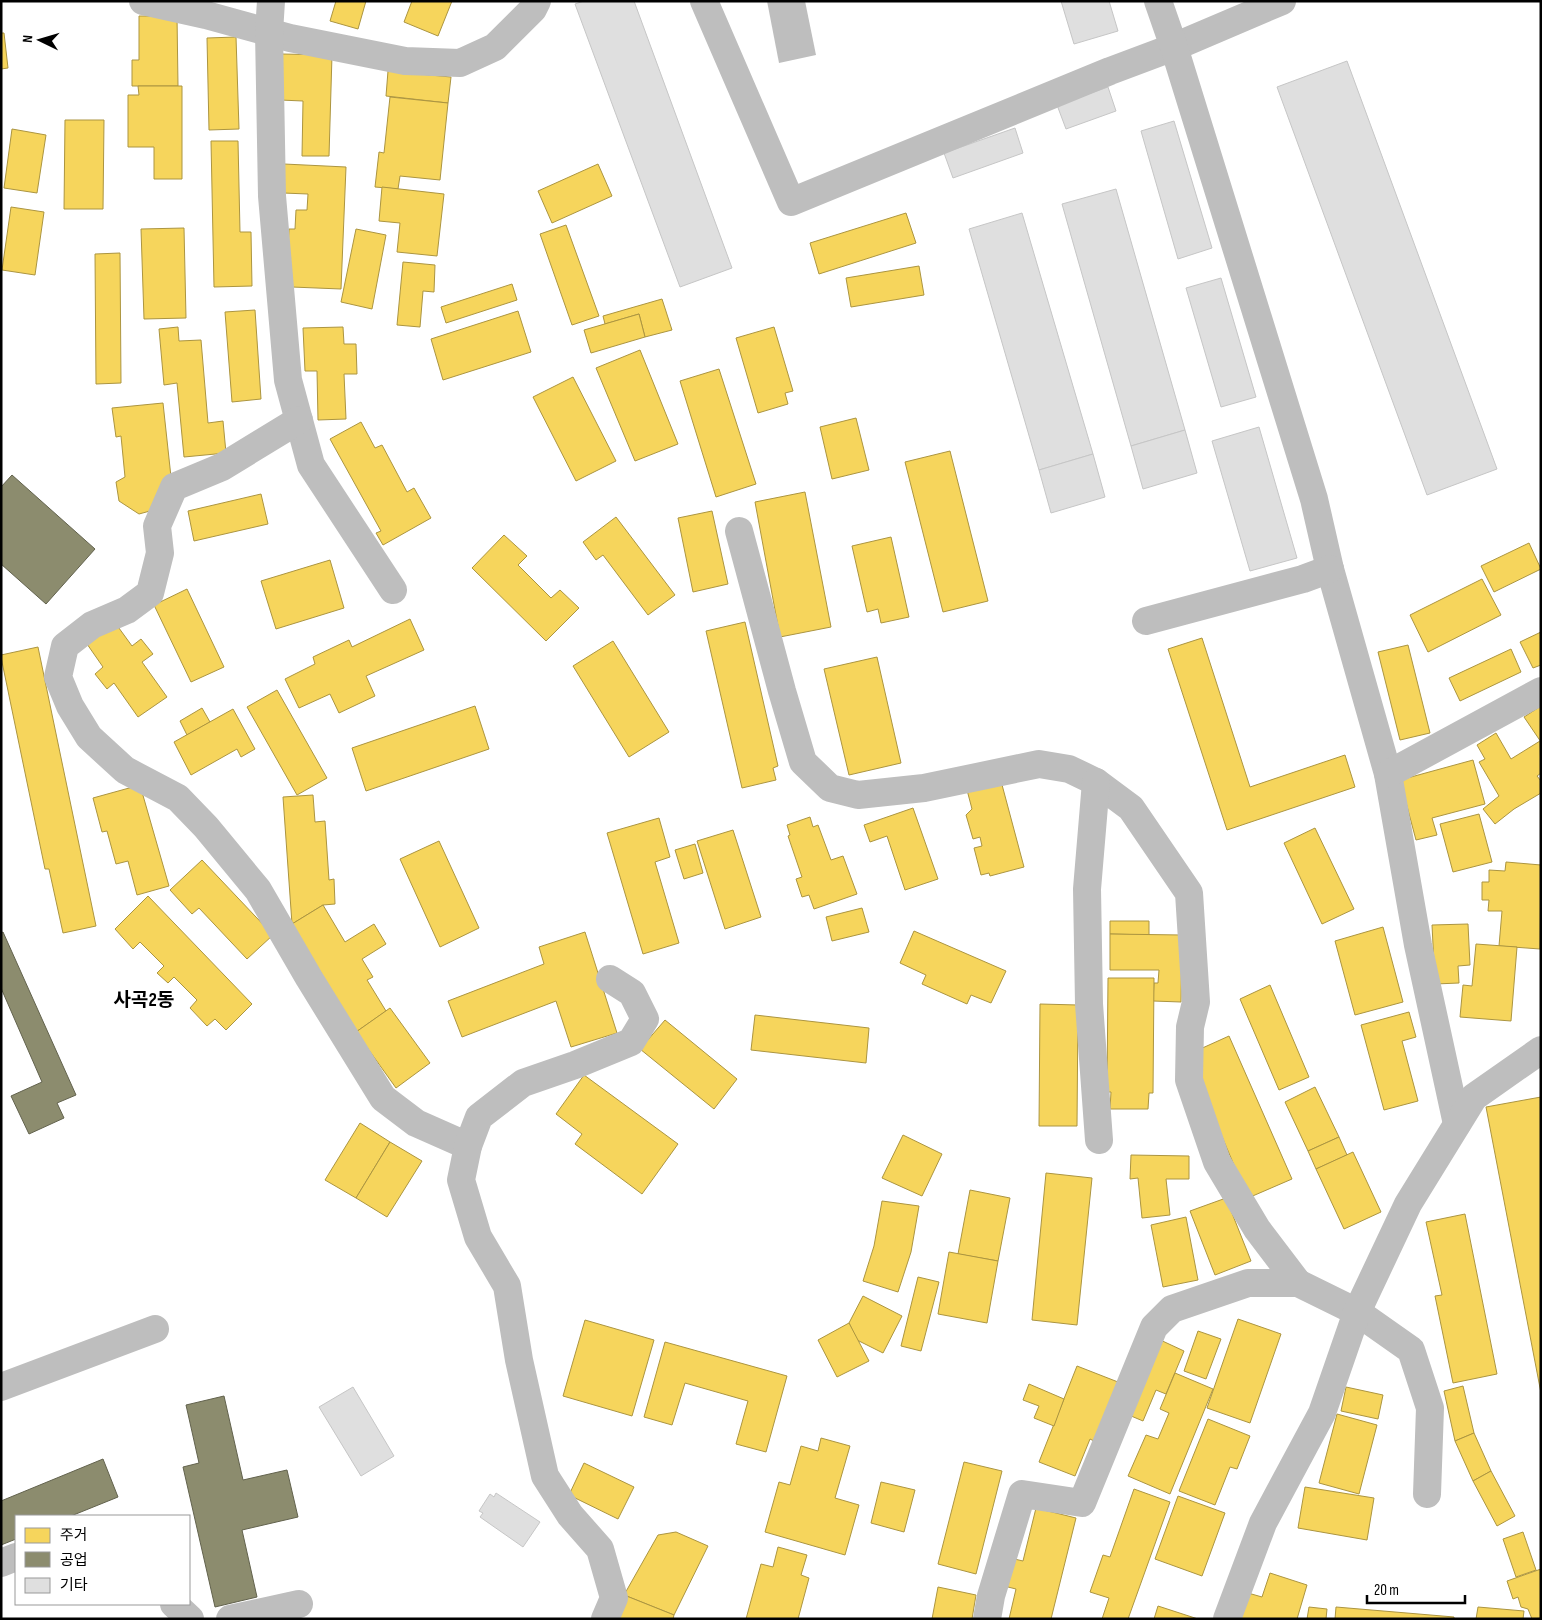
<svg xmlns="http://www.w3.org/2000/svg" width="1542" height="1620" font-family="'Sofia Sans Condensed','Noto Sans KR',sans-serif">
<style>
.water{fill:#bebebe}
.homes{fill:#f6d55c;stroke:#ac9540}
.industry{fill:#8c8c6e;stroke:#62624d}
.building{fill:#dfdfdf;stroke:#c6c6c6}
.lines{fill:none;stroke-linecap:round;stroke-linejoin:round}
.minor{stroke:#bebebe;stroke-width:28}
.labels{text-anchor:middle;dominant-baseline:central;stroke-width:5;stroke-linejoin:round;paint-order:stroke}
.quarter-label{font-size:19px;font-weight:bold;fill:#000;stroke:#fff}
</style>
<rect width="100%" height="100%" fill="#fff"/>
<path class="water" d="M 767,1 L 805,1 L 816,55 L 779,63 Z"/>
<g class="homes">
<path d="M 336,1 L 366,1 L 358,29 L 330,21 Z"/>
<path d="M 412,1 L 452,1 L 438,36 L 404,22 Z"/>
<path d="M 139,16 L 177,16 L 178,86 L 132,86 L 132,60 L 139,60 Z"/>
<path d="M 1,33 L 4,33 L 8,68 L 1,69 Z"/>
<path d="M 236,37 L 239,129 L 209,130 L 207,38 Z"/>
<path d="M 282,54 L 332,55 L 329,156 L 302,156 L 303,101 L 280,100 Z"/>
<path d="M 388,71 L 451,77 L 448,103 L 386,96 Z"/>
<path d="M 138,86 L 182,86 L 182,179 L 154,179 L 154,147 L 128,147 L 128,95 L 139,95 Z"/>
<path d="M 390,97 L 448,103 L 440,180 L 400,176 L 398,189 L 375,187 L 379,152 L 384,153 Z"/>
<path d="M 65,120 L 104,120 L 103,209 L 64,209 Z"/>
<path d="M 12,129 L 46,135 L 37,193 L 4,188 Z"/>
<path d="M 211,141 L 238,141 L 240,232 L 251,232 L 252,286 L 214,287 Z"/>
<path d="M 284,164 L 346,167 L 341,289 L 292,287 L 286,280 L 289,229 L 295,229 L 296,210 L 307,210 L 308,194 L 283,193 Z"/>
<path d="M 598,164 L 612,196 L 552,223 L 538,191 Z"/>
<path d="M 382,187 L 444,194 L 437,256 L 397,252 L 400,223 L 379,221 Z"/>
<path d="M 11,207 L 44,212 L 35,275 L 2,270 Z"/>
<path d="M 906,213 L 916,243 L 819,274 L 810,243 Z"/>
<path d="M 566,225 L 599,316 L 572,325 L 540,234 Z"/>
<path d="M 184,228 L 186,318 L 144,319 L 141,229 Z"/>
<path d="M 356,229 L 386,235 L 372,309 L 341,302 Z"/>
<path d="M 120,253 L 121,383 L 96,384 L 95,254 Z"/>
<path d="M 403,262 L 435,265 L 434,292 L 423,291 L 420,327 L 397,325 Z"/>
<path d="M 919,266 L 924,295 L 851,307 L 846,278 Z"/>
<path d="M 512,284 L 517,300 L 446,323 L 441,307 Z"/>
<path d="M 662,299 L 672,330 L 645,337 L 639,314 L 605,324 L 603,316 Z"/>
<path d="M 255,310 L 261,399 L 232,402 L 225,312 Z"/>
<path d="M 518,311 L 531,352 L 443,380 L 431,339 Z"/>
<path d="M 639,314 L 645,337 L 591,353 L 584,330 Z"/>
<path d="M 178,327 L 179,341 L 201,340 L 208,423 L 223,421 L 226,453 L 184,457 L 177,383 L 164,385 L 159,329 Z"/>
<path d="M 343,327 L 344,344 L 356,344 L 357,374 L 344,374 L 346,419 L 318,420 L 317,371 L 305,371 L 303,328 Z"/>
<path d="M 774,327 L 793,391 L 785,393 L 788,404 L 758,413 L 736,338 Z"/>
<path d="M 640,350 L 678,444 L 635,461 L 596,368 Z"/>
<path d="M 719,369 L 756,484 L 716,497 L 680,381 Z"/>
<path d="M 573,377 L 616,461 L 576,481 L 533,397 Z"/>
<path d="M 163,403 L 171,477 L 150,511 L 139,514 L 119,501 L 116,482 L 125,477 L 121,436 L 116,437 L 112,408 Z"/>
<path d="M 856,418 L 869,470 L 832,479 L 820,427 Z"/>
<path d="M 361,422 L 375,448 L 382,445 L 407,492 L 414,488 L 431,518 L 383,545 L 376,533 L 381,531 L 330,439 Z"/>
<path d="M 950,451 L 988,601 L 943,612 L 905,462 Z"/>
<path d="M 805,492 L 831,627 L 780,637 L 755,502 Z"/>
<path d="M 261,494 L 268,524 L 194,541 L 188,511 Z"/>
<path d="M 712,511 L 728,584 L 693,592 L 678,518 Z"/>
<path d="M 616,517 L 675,595 L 648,615 L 603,555 L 596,560 L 583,542 Z"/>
<path d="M 504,535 L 527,556 L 518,565 L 551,598 L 560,590 L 579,608 L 546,641 L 472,568 Z"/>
<path d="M 891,537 L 909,617 L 881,623 L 878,609 L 867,612 L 852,546 Z"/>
<path d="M 1529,543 L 1541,569 L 1494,592 L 1481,566 Z"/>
<path d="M 330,560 L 344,608 L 276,629 L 261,581 Z"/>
<path d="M 1482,579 L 1501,615 L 1428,652 L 1410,615 Z"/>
<path d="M 187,589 L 224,667 L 191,682 L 154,605 Z"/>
<path d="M 410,619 L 424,650 L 366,676 L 375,696 L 339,713 L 330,694 L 299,708 L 285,679 L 315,664 L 313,657 L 349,640 L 352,647 Z"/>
<path d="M 745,622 L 778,766 L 773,768 L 776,780 L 742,788 L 706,631 Z"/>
<path d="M 116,624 L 132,646 L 141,639 L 153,654 L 142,662 L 167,697 L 138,717 L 114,683 L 107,689 L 95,674 L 103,667 L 87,644 Z"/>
<path d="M 1541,632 L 1541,665 L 1533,668 L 1520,642 Z"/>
<path d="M 1202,638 L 1250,787 L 1345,755 L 1355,787 L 1227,830 L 1168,649 Z"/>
<path d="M 613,641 L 669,732 L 629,757 L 573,666 Z"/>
<path d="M 1408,645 L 1430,733 L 1400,740 L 1378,652 Z"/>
<path d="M 38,647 L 96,926 L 63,933 L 49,869 L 45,869 L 1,657 L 1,655 Z"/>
<path d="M 1511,649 L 1521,672 L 1460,701 L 1449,678 Z"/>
<path d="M 877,657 L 901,763 L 849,775 L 824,669 Z"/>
<path d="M 277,690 L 327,778 L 297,795 L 247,707 Z"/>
<path d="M 475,706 L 489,749 L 366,791 L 352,748 Z"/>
<path d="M 1541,706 L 1541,742 L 1524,717 Z"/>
<path d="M 202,708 L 210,722 L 187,735 L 180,721 Z"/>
<path d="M 233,709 L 255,749 L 241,757 L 237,749 L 191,775 L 174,742 Z"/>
<path d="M 1496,733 L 1511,759 L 1540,741 L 1541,773 L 1537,776 L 1541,781 L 1541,793 L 1514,809 L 1495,824 L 1483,809 L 1499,796 L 1479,762 L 1485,759 L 1477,745 Z"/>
<path d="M 1473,760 L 1485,804 L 1432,818 L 1437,835 L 1416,840 L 1400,780 Z"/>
<path d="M 1001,781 L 1024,867 L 990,876 L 989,873 L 981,875 L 974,848 L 982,846 L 980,837 L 973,839 L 966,815 L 972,809 L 967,790 Z"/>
<path d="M 140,785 L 169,886 L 137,895 L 128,861 L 116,864 L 107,831 L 102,832 L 93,798 Z"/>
<path d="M 313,795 L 315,822 L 325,821 L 329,880 L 334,879 L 335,904 L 323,905 L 292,924 L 283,797 Z"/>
<path d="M 913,808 L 938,879 L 905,890 L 887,836 L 870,842 L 864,825 Z"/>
<path d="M 1479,814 L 1492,862 L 1453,872 L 1440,824 Z"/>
<path d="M 810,817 L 813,827 L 818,825 L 831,860 L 843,856 L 857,894 L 814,909 L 809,895 L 802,897 L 796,879 L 802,877 L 788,836 L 790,835 L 787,825 Z"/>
<path d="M 659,818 L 670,857 L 655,862 L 679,943 L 643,954 L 607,833 Z"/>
<path d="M 1315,828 L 1354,909 L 1322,924 L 1284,843 Z"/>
<path d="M 733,830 L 761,917 L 725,929 L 697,841 Z"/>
<path d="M 439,841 L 479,928 L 440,947 L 400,859 Z"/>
<path d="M 695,844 L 703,873 L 684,879 L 675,850 Z"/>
<path d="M 202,860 L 273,935 L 247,959 L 199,908 L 192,914 L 170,890 Z"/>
<path d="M 1506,862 L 1541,865 L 1540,949 L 1499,946 L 1502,911 L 1488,911 L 1489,900 L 1482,900 L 1482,882 L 1489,882 L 1489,870 L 1505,871 Z"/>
<path d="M 148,896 L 252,1004 L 226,1030 L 215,1019 L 207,1026 L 190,1008 L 197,1000 L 174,977 L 168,983 L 157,973 L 164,966 L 140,942 L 133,949 L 115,929 Z"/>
<path d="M 323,905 L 345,942 L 374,924 L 386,944 L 362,959 L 373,977 L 367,980 L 386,1011 L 356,1032 L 292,924 Z"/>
<path d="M 862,908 L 869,932 L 832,941 L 826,917 Z"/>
<path d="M 1110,921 L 1149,921 L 1149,935 L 1110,934 Z"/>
<path d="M 1468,924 L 1470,965 L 1458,966 L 1459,983 L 1435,984 L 1432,925 Z"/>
<path d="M 1383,927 L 1403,1002 L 1355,1015 L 1335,941 Z"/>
<path d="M 914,931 L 1006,971 L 991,1003 L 971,995 L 967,1004 L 922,984 L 926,975 L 900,963 Z"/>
<path d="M 585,932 L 617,1033 L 571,1047 L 556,1001 L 462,1037 L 448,1001 L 544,964 L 539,947 Z"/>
<path d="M 1110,934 L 1182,935 L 1181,1002 L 1153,1001 L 1154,983 L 1158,983 L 1159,970 L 1110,970 Z"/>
<path d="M 1476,944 L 1517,947 L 1511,1021 L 1460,1017 L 1463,985 L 1472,986 Z"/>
<path d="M 1108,978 L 1154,978 L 1153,1093 L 1149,1093 L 1148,1109 L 1110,1109 L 1111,1092 L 1107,1092 Z"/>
<path d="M 1270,985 L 1309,1077 L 1279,1090 L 1240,999 Z"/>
<path d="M 1040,1004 L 1078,1005 L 1077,1126 L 1039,1126 Z"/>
<path d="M 390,1008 L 430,1063 L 396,1088 L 356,1032 Z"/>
<path d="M 1409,1012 L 1416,1037 L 1402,1041 L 1418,1101 L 1384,1110 L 1361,1025 Z"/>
<path d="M 755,1015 L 869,1028 L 866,1063 L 751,1050 Z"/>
<path d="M 665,1020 L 737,1079 L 714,1109 L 640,1049 Z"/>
<path d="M 1229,1036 L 1292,1179 L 1248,1198 L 1203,1092 L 1198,1050 Z"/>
<path d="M 584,1075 L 678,1144 L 642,1194 L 575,1144 L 582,1134 L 556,1114 Z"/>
<path d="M 1315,1087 L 1339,1137 L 1308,1151 L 1285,1102 Z"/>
<path d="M 1541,1097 L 1541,1393 L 1486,1107 Z"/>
<path d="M 360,1123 L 390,1142 L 356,1198 L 325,1180 Z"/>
<path d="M 903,1135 L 942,1154 L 922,1196 L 882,1178 Z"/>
<path d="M 1339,1137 L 1347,1155 L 1316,1169 L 1308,1151 Z"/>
<path d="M 390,1142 L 422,1161 L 387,1217 L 356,1198 Z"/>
<path d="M 1353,1152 L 1381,1212 L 1344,1229 L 1316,1169 Z"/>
<path d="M 1131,1155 L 1189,1156 L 1189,1179 L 1166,1179 L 1170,1215 L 1142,1218 L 1138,1178 L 1130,1179 Z"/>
<path d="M 1046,1173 L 1092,1178 L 1077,1325 L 1032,1320 Z"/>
<path d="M 970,1190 L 1010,1198 L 998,1261 L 958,1254 Z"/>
<path d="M 1226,1198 L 1251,1261 L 1215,1275 L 1190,1211 Z"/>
<path d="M 882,1201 L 919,1206 L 911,1252 L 898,1292 L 863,1281 L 874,1246 Z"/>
<path d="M 1465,1214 L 1497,1374 L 1453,1383 L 1435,1296 L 1442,1295 L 1426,1222 Z"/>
<path d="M 1186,1217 L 1198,1280 L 1163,1287 L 1151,1225 Z"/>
<path d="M 949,1252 L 998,1261 L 987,1323 L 938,1314 Z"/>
<path d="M 918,1277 L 939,1282 L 921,1351 L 901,1346 Z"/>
<path d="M 863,1296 L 902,1316 L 883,1353 L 857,1340 L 849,1323 Z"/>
<path d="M 1238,1319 L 1281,1334 L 1250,1423 L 1207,1408 Z"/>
<path d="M 585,1320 L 654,1340 L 632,1416 L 563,1396 Z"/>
<path d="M 849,1323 L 869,1361 L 837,1377 L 818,1340 Z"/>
<path d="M 1198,1331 L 1221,1339 L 1206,1379 L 1184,1371 Z"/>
<path d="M 1156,1338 L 1184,1351 L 1166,1394 L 1156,1390 L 1143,1421 L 1124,1413 Z"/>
<path d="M 665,1342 L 787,1376 L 766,1452 L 736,1444 L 748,1401 L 685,1383 L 672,1425 L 644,1417 Z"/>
<path d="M 1077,1366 L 1118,1382 L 1094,1441 L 1090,1439 L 1075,1476 L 1039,1462 Z"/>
<path d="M 1175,1373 L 1213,1389 L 1170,1494 L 1128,1476 L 1146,1435 L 1158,1439 L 1169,1413 L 1160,1409 Z"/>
<path d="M 1029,1384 L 1064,1399 L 1054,1426 L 1034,1418 L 1039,1406 L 1023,1400 Z"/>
<path d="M 1463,1386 L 1474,1433 L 1455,1441 L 1444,1391 Z"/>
<path d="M 1346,1387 L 1383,1395 L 1378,1419 L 1341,1411 Z"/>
<path d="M 1337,1414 L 1377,1425 L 1359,1494 L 1319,1483 Z"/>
<path d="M 1208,1419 L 1250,1436 L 1237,1469 L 1230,1467 L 1215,1505 L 1179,1491 Z"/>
<path d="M 1474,1433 L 1491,1471 L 1473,1481 L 1455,1441 Z"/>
<path d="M 821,1438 L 850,1446 L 835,1498 L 859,1505 L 845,1555 L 765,1532 L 779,1482 L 790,1485 L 801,1446 L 818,1451 Z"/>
<path d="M 964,1462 L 1002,1471 L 976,1574 L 938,1564 Z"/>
<path d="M 584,1463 L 634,1487 L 618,1519 L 569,1495 Z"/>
<path d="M 1491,1471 L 1515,1516 L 1497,1526 L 1473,1481 Z"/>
<path d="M 881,1482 L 915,1490 L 904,1532 L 871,1523 Z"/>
<path d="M 1305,1487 L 1374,1498 L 1367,1540 L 1298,1528 Z"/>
<path d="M 1134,1489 L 1170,1502 L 1128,1619 L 1102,1619 L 1109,1598 L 1090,1592 L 1103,1555 L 1110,1557 Z"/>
<path d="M 1178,1496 L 1225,1513 L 1202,1576 L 1155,1559 Z"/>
<path d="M 1036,1508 L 1076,1518 L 1051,1619 L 1009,1619 L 1016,1589 L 1004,1586 L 1010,1558 L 1023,1561 Z"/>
<path d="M 676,1532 L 708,1546 L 674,1615 L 624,1595 L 658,1535 Z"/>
<path d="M 1523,1532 L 1536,1570 L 1516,1577 L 1503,1539 Z"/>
<path d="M 778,1547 L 807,1555 L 801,1575 L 809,1578 L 798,1619 L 746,1619 L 761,1564 L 773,1567 Z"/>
<path d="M 1541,1569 L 1541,1618 L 1532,1619 L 1528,1609 L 1521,1607 L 1518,1597 L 1513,1599 L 1507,1581 Z"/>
<path d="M 1270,1573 L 1307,1585 L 1297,1619 L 1240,1619 L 1248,1593 L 1262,1597 Z"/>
<path d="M 938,1587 L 976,1595 L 972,1619 L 932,1619 Z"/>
<path d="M 624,1595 L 674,1615 L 673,1619 L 616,1619 Z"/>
<path d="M 1158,1606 L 1198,1619 L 1154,1619 Z"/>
<path d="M 1309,1607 L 1327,1609 L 1326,1619 L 1307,1619 Z"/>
<path d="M 1336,1607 L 1454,1617 L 1454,1619 L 1335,1619 Z"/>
<path d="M 1478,1607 L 1524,1611 L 1523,1619 L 1476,1619 Z"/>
</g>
<g class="industry">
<path d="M 12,475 L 95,549 L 46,604 L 1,564 L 1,487 Z"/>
<path d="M 3,932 L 76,1095 L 57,1103 L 64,1118 L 29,1134 L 11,1096 L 42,1082 L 1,988 L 1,933 Z"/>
<path d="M 224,1396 L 243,1480 L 287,1470 L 298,1517 L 242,1530 L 257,1597 L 215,1607 L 183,1467 L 199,1463 L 186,1405 Z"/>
<path d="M 103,1459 L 118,1497 L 71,1516 L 16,1516 L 16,1539 L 1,1545 L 1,1501 Z"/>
</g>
<g class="building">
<path d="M 584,1 L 634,1 L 732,268 L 680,287 L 575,4 Z"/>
<path d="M 1061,1 L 1109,1 L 1118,31 L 1074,44 Z"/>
<path d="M 1347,61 L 1497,469 L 1427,495 L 1277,87 Z"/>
<path d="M 1108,87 L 1116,111 L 1066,129 L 1057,105 Z"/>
<path d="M 1174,121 L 1212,248 L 1178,259 L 1141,131 Z"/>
<path d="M 1015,128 L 1023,153 L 953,178 L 944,153 Z"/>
<path d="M 1116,189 L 1185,430 L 1131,446 L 1062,204 Z"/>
<path d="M 1022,213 L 1093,454 L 1039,470 L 969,229 Z"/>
<path d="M 1221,278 L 1256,397 L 1221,407 L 1186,288 Z"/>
<path d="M 1259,427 L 1297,558 L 1250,571 L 1212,441 Z"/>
<path d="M 1185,430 L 1197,473 L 1143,489 L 1131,446 Z"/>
<path d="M 1093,454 L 1105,497 L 1051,513 L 1039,470 Z"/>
<path d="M 353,1387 L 394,1456 L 361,1476 L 319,1407 Z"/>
<path d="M 496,1493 L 540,1522 L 523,1547 L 480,1517 L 483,1513 L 479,1511 L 490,1494 L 494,1497 Z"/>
</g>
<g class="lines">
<g class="minor">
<path d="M 143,1 L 206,15 L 290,38 L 405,61 L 460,63 L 495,47 L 533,9 L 537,1"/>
<path d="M 271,1 L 269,32 L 272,196 L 288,380 L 311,465 L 393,590"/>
<path d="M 704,1 L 791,202 L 1110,71 L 1174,47 L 1282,1"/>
<path d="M 1158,1 L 1174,47 L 1314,499 L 1330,569 L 1388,774 L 1418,945 L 1457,1124"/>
<path d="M 299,420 L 222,467 L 174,487 L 157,526 L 160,553 L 150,593 L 127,610 L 92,625 L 65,646 L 58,677 L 70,706 L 89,737 L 125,770 L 178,798 L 206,827 L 258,890 L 309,978 L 383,1098 L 416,1123 L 468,1146"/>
<path d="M 739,531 L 782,691 L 803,762 L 830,788 L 858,795 L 924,788 L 1039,764 L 1069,769 L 1096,782 L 1131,808 L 1189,893 L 1196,1002 L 1190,1027 L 1189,1080 L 1217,1162 L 1257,1229 L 1298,1283"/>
<path d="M 1146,621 L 1303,579 L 1330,569"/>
<path d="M 1388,774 L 1541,691"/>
<path d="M 1096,782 L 1087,889 L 1089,1004 L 1099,1140"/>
<path d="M 1,1387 L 155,1329"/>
<path d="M 1,1563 L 16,1557"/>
<path d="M 174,1604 L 190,1619"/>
<path d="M 230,1619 L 299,1604"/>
<path d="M 605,1619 L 614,1598 L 600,1549 L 570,1515 L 545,1476 L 519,1360 L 507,1286 L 478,1237 L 461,1180 L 468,1146 L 479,1117 L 523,1083 L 575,1065 L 631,1042 L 645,1019 L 632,993 L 610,979"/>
<path d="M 987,1619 L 991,1596 L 1022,1494 L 1082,1503 L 1154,1327 L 1172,1309 L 1248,1283 L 1298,1283 L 1357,1312 L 1411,1350 L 1430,1408 L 1427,1494"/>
<path d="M 1227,1619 L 1263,1523 L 1322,1413 L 1357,1312 L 1408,1204 L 1474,1097 L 1541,1050"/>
</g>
</g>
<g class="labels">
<g class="quarter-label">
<text x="144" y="1000">사곡2동</text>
</g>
</g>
<rect width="1542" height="1620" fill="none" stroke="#000000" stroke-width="5"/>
<rect x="15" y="1515" width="175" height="90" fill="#ffffff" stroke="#999999"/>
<rect x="25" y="1528" width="25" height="15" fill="#f6d55c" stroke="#999999"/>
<text x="60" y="1540" font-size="15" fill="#000000">주거</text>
<rect x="25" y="1552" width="25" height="15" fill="#8c8c6e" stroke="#999999"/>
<text x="60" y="1565" font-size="15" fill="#000000">공업</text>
<rect x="25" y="1578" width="25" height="15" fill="#dfdfdf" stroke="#999999"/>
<text x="60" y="1590" font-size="15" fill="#000000">기타</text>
<g transform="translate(40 40) rotate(275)" stroke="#ffffff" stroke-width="4" paint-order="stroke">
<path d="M0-4L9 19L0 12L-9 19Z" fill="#000000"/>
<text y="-8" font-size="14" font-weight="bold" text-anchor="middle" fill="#000000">N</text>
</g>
<path d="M1367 1595v8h98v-8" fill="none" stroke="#000000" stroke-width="2.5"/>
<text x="1374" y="1595" font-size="15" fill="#000000" stroke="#ffffff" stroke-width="4" paint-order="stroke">20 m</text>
</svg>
